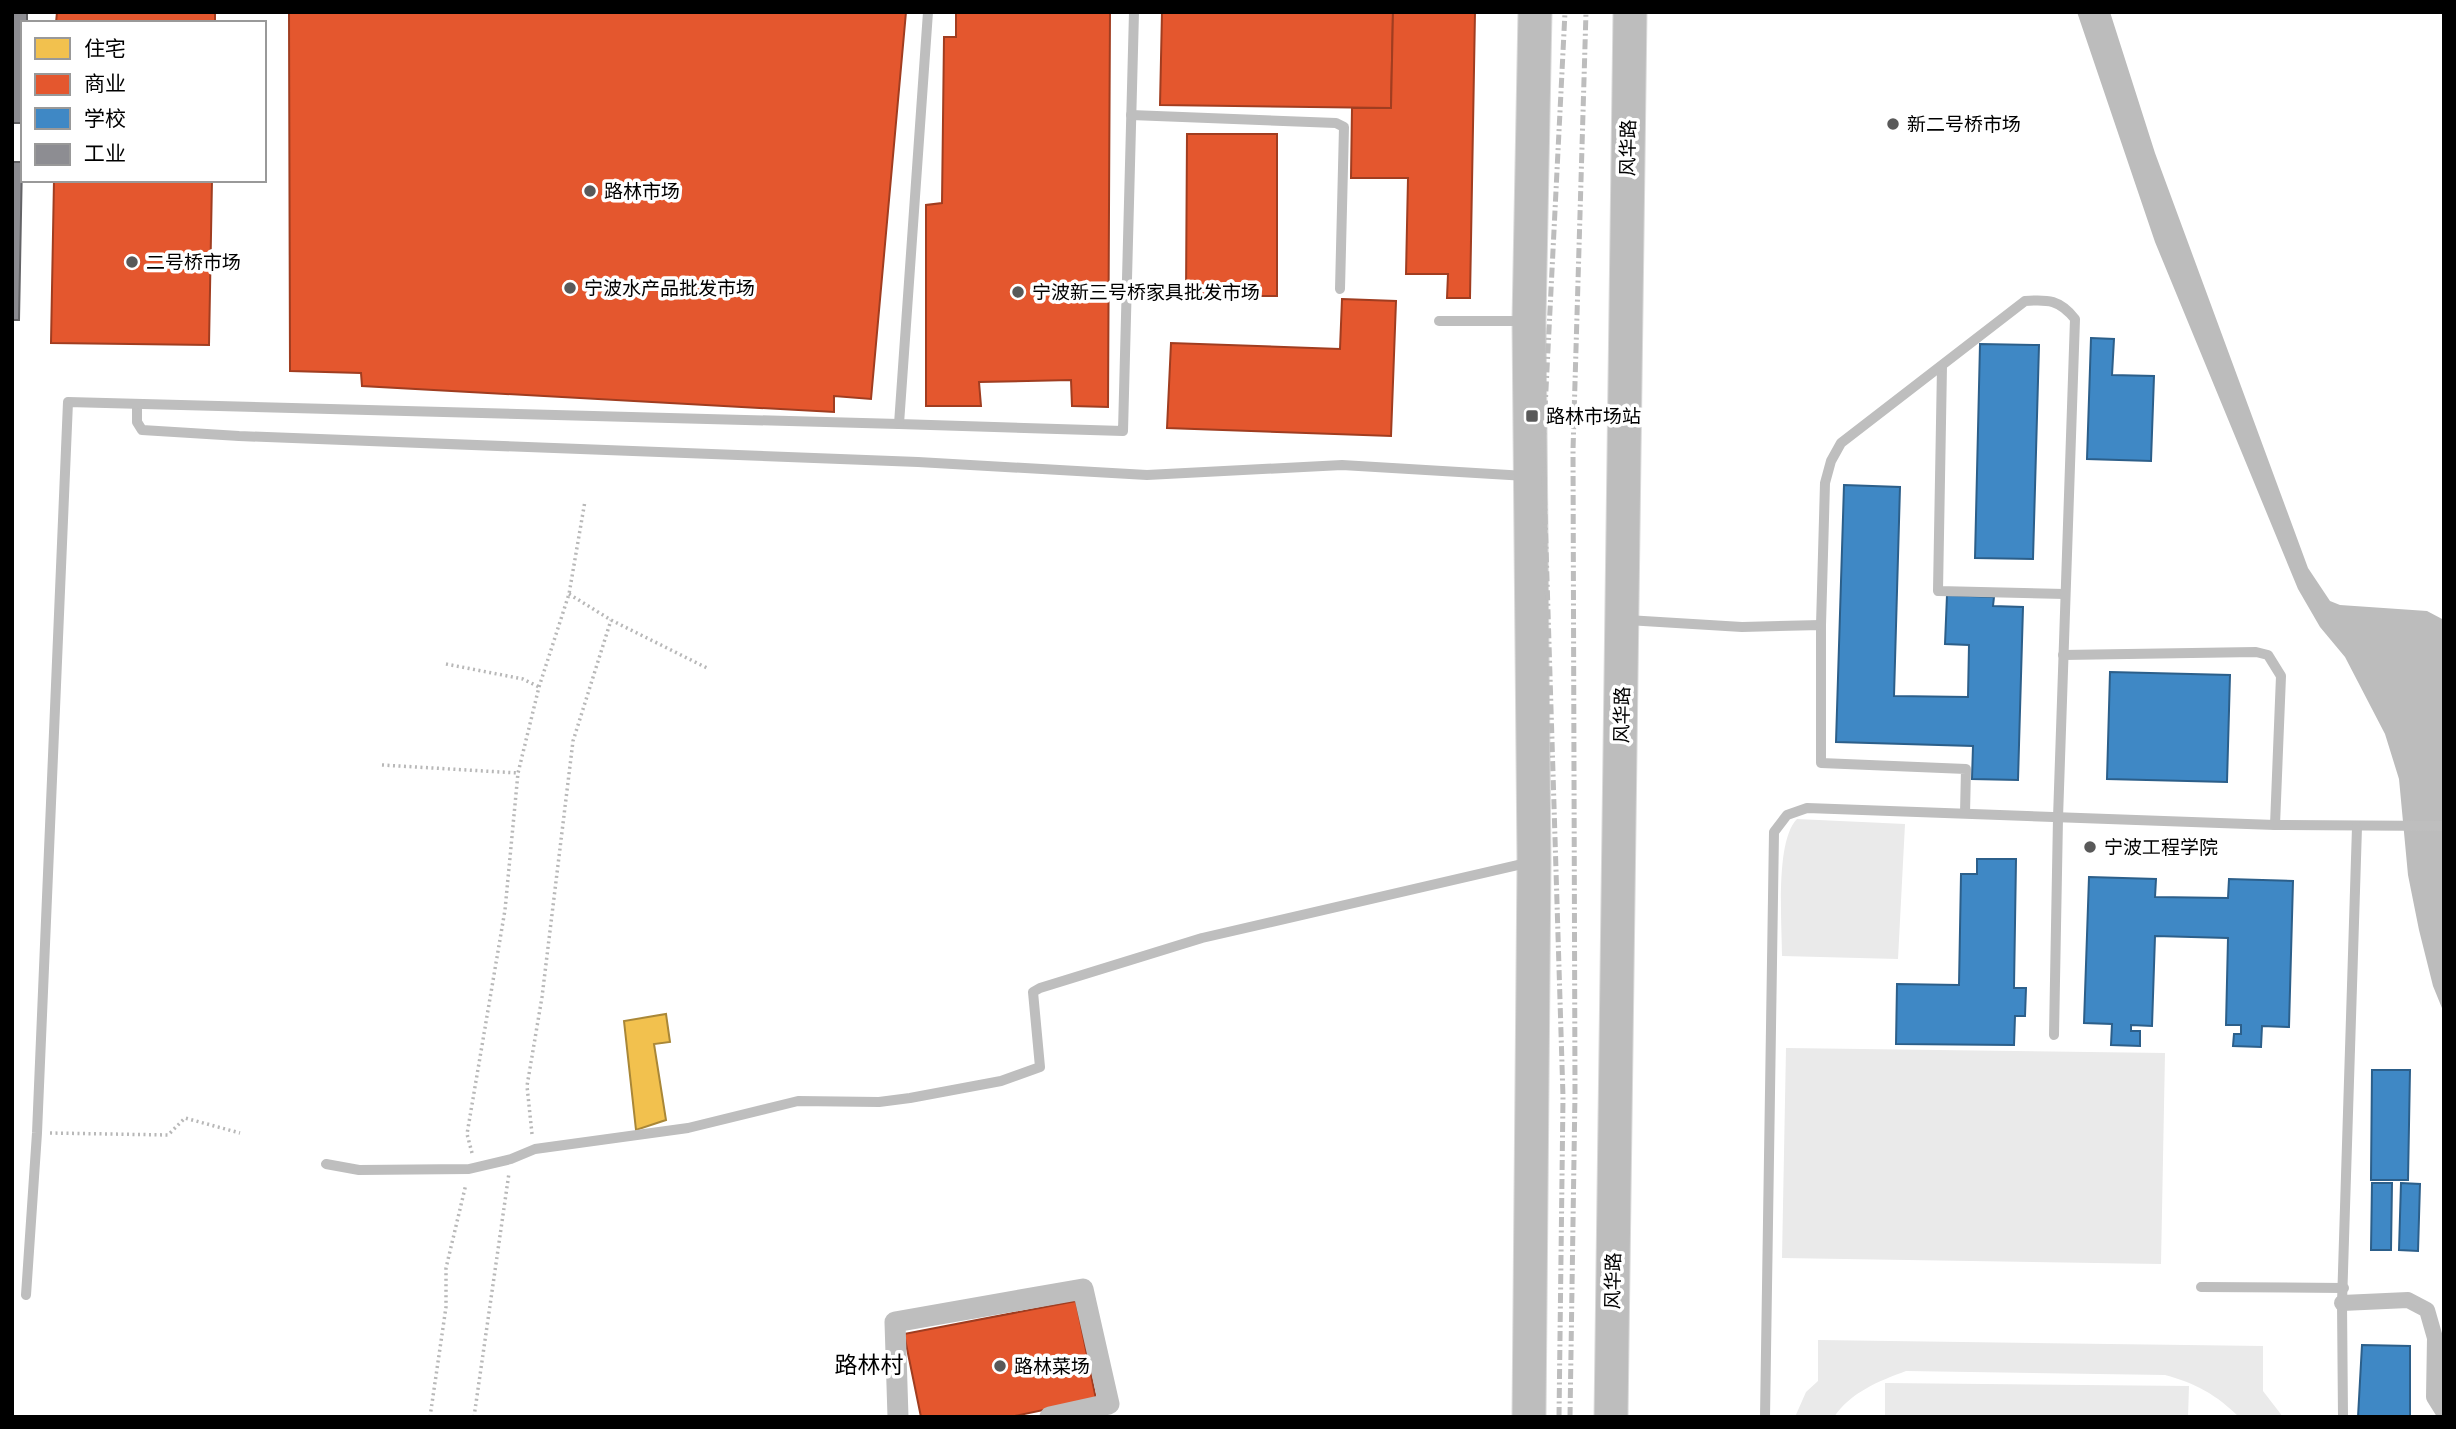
<svg xmlns="http://www.w3.org/2000/svg" width="2456" height="1429" font-family="'Roboto Condensed','Noto Sans SC',sans-serif">
<style>
.green{fill:#eaeaea}
.water{fill:#bcbcbc}
.homes{fill:#f2c14e;stroke:#a98737;stroke-width:2}
.shops{fill:#e4572e;stroke:#a03d20;stroke-width:2}
.schools{fill:#3f88c5;stroke:#2c5f8a;stroke-width:2}
.industry{fill:#8d8d92;stroke:#636366;stroke-width:2}
.lines{fill:none;stroke-linecap:round;stroke-linejoin:round}
.primary-casing{stroke:#dbdbdb;stroke-width:35}
.path{stroke:#b8b8b8;stroke-width:3.5;stroke-dasharray:2 3.5;stroke-linecap:butt}
.service{stroke:#bebebe;stroke-width:10}
.pedestrian{stroke:#bebebe;stroke-width:16}
.minor{stroke:#bebebe;stroke-width:21}
.primary{stroke:#bdbdbd;stroke-width:33}
.rail{stroke:#bdbdbd;stroke-width:5;stroke-dasharray:10 3.5 2 3.5;stroke-linecap:butt}
.poi-dot{fill:#595959;stroke:#fff;stroke-width:2.5}
.labels{text-anchor:middle;dominant-baseline:central;stroke-width:7;stroke-linejoin:round;paint-order:stroke}
.poi-label{font-size:19px;fill:#000;stroke:#fff;text-anchor:start}
.street-label{font-size:19px;fill:#000;stroke:#fff}
.quarter-label{font-size:23px;fill:#000;stroke:#fff}
</style>
<rect width="100%" height="100%" fill="#fff"/>
<g class="green">
<path d="M 1797,819 L 1905,824 L 1898,959 L 1782,956 C 1782,923 1775,841 1797,819 Z"/>
<path d="M 1786,1048 L 2165,1053 L 2161,1264 L 1782,1258 Z"/>
<path d="M 1818,1340 L 2263,1346 L 2263,1391 L 2283,1417 L 2239,1417 C 2217,1395 2195,1383 2165,1375 L 1906,1371 C 1879,1381 1851,1392 1834,1417 L 1795,1417 L 1806,1392 L 1818,1381 Z"/>
<path d="M 1885,1383 L 2189,1386 L 2188,1417 L 1885,1417 Z"/>
</g>
<path class="water" d="M 2077,12 L 2110,12 L 2155,153 L 2308,568 L 2330,601 L 2340,605 L 2427,611 L 2444,620 L 2444,1013 L 2433,986 L 2419,930 L 2408,875 L 2399,779 L 2385,734 L 2345,657 L 2320,627 L 2298,589 L 2155,242 Z"/>
<path class="homes" d="M 666,1014 L 670,1042 L 654,1044 L 666,1120 L 636,1130 L 624,1021 Z"/>
<g class="shops">
<path d="M 57,12 L 215,12 L 215,23 L 56,23 Z"/>
<path d="M 289,12 L 906,12 L 871,399 L 834,396 L 834,412 L 362,386 L 361,373 L 290,371 Z"/>
<path d="M 956,12 L 1110,12 L 1108,407 L 1072,406 L 1071,380 L 979,382 L 981,406 L 926,406 L 926,205 L 942,203 L 944,37 L 956,37 Z"/>
<path d="M 1162,12 L 1393,12 L 1391,108 L 1160,105 Z"/>
<path d="M 1393,12 L 1475,12 L 1470,298 L 1447,298 L 1448,274 L 1406,274 L 1408,178 L 1351,178 L 1352,108 L 1391,108 Z"/>
<path d="M 1187,134 L 1277,134 L 1277,296 L 1186,296 Z"/>
<path d="M 54,180 L 212,180 L 209,345 L 51,343 Z"/>
<path d="M 1342,299 L 1396,301 L 1391,436 L 1167,428 L 1171,343 L 1340,349 Z"/>
<path d="M 1076,1301 L 1096,1399 L 1010,1417 L 921,1417 L 904,1334 Z"/>
</g>
<g class="schools">
<path d="M 2091,338 L 2114,339 L 2112,375 L 2154,376 L 2151,461 L 2087,459 Z"/>
<path d="M 1980,344 L 2039,345 L 2033,559 L 1975,558 Z"/>
<path d="M 1844,485 L 1900,487 L 1894,696 L 1968,697 L 1969,645 L 1945,644 L 1947,595 L 1994,597 L 1993,606 L 2023,607 L 2018,780 L 1972,779 L 1973,746 L 1836,742 Z"/>
<path d="M 2110,672 L 2230,675 L 2227,782 L 2107,779 Z"/>
<path d="M 1977,859 L 2016,859 L 2014,988 L 2026,988 L 2025,1016 L 2015,1016 L 2014,1045 L 1896,1044 L 1897,984 L 1959,985 L 1961,874 L 1977,874 Z"/>
<path d="M 2089,877 L 2156,879 L 2155,897 L 2228,898 L 2229,879 L 2293,881 L 2289,1027 L 2262,1026 L 2261,1047 L 2233,1046 L 2234,1034 L 2241,1034 L 2241,1025 L 2226,1025 L 2228,938 L 2155,936 L 2152,1026 L 2131,1025 L 2131,1031 L 2140,1031 L 2140,1046 L 2111,1045 L 2112,1024 L 2084,1023 Z"/>
<path d="M 2372,1070 L 2410,1070 L 2408,1180 L 2371,1180 Z"/>
<path d="M 2372,1183 L 2392,1183 L 2391,1250 L 2371,1250 Z"/>
<path d="M 2401,1183 L 2420,1184 L 2418,1251 L 2399,1250 Z"/>
<path d="M 2362,1345 L 2410,1346 L 2410,1417 L 2358,1417 Z"/>
</g>
<g class="industry">
<path d="M 12,12 L 27,12 L 27,23 L 23,23 L 23,123 L 12,123 Z"/>
<path d="M 12,162 L 22,162 L 19,320 L 12,320 Z"/>
</g>
<g class="lines">
<g class="primary-casing">
<g id="primary">
<path d="M 1529,1417 L 1534,862 L 1529,321 L 1535,12"/>
<path d="M 1611,1417 L 1630,12"/>
</g>
</g>
<g class="path">
<path d="M 569,594 L 611,620 L 707,668"/>
<path d="M 446,664 L 523,679 L 539,687"/>
<path d="M 382,765 L 518,773"/>
<path d="M 50,1133 L 168,1135 L 185,1118 L 240,1133"/>
<path d="M 532,1134 L 527,1086 L 542,997 L 573,741 L 611,620"/>
<path d="M 472,1153 L 467,1134 L 505,910 L 518,773 L 539,687 L 569,594 L 585,501"/>
<path d="M 430,1417 L 446,1307 L 446,1268 L 466,1184"/>
<path d="M 474,1417 L 509,1173"/>
</g>
<g class="service">
<path d="M 928,12 L 899,424 L 1123,431 L 1134,12"/>
<path d="M 1131,115 L 1336,123 L 1344,127 L 1340,289"/>
<path d="M 1439,321 L 1524,321"/>
<path d="M 1942,366 L 1938,591 L 2065,594"/>
<path d="M 137,404 L 137,422 L 142,430 L 239,436 L 918,462 L 1147,475 L 1342,465 L 1527,476"/>
<path d="M 1627,620 L 1742,627 L 1821,625 L 1821,763 L 1966,769 L 1965,813"/>
<path d="M 1821,625 L 1825,483 L 1831,461 L 1841,443 L 2025,301 C 2048,299 2060,300 2075,319 L 2058,818 L 2054,1035"/>
<path d="M 2063,655 L 2256,652 L 2268,655 L 2281,676 L 2275,825"/>
<path d="M 326,1164 L 359,1170 L 469,1169 L 511,1159 L 535,1149 L 688,1128 L 798,1101 L 879,1102 L 910,1098 L 1001,1081 L 1040,1067 L 1033,992 L 1040,988 L 1202,938 L 1531,862"/>
<path d="M 2201,1287 L 2344,1288"/>
<path d="M 26,1295 L 37,1133 L 68,402 L 899,424"/>
<path d="M 1765,1417 L 1774,832 L 1787,815 L 1807,808 L 2275,825 L 2444,826"/>
<path d="M 2343,1417 L 2342,1303 L 2357,827"/>
</g>
<path class="pedestrian" d="M 2342,1303 L 2408,1300 L 2427,1310 L 2435,1338 L 2434,1397 L 2444,1413"/>
<path class="minor" d="M 898,1417 L 895,1322 L 1083,1289 L 1109,1404 L 1050,1417"/>
<use href="#primary" class="primary"/>
<g class="rail">
<path d="M 1559,1417 L 1563,1097 L 1543,449 L 1565,12"/>
<path d="M 1570,1417 L 1575,1093 L 1573,450 L 1586,12"/>
</g>
</g>
<g class="poi-dot">
<circle cx="1893" cy="124" r="7"/>
<circle cx="590" cy="191" r="7"/>
<circle cx="132" cy="262" r="7"/>
<circle cx="570" cy="288" r="7"/>
<circle cx="1018" cy="292" r="7"/>
<rect x="1525" y="409" width="14" height="14" rx="3.5"/>
<circle cx="2090" cy="847" r="7"/>
<circle cx="1000" cy="1366" r="7"/>
</g>
<g class="labels">
<g class="poi-label">
<text x="1907" y="124">新二号桥市场</text>
<text x="604" y="191">路林市场</text>
<text x="146" y="262">二号桥市场</text>
<text x="584" y="288">宁波水产品批发市场</text>
<text x="1032" y="292">宁波新三号桥家具批发市场</text>
<text x="1546" y="416">路林市场站</text>
<text x="2104" y="847">宁波工程学院</text>
<text x="1014" y="1366">路林菜场</text>
</g>
<g class="street-label">
<text transform="translate(1628 148) rotate(-89)">风华路</text>
<text transform="translate(1622 715) rotate(-89)">风华路</text>
<text transform="translate(1613 1281) rotate(-89)">风华路</text>
</g>
<g class="quarter-label">
<text x="869" y="1365">路林村</text>
</g>
</g>
<rect width="2456" height="1429" fill="none" stroke="#000000" stroke-width="28"/>
<rect x="21" y="21" width="245" height="161" fill="#ffffff" stroke="#999999" stroke-width="2"/>
<rect x="35" y="38" width="35" height="21" fill="#f2c14e" stroke="#999999" stroke-width="2"/>
<text x="84" y="56" font-size="21" fill="#000000">住宅</text>
<rect x="35" y="74" width="35" height="21" fill="#e4572e" stroke="#999999" stroke-width="2"/>
<text x="84" y="91" font-size="21" fill="#000000">商业</text>
<rect x="35" y="108" width="35" height="21" fill="#3f88c5" stroke="#999999" stroke-width="2"/>
<text x="84" y="126" font-size="21" fill="#000000">学校</text>
<rect x="35" y="144" width="35" height="21" fill="#8d8d92" stroke="#999999" stroke-width="2"/>
<text x="84" y="161" font-size="21" fill="#000000">工业</text>
</svg>
